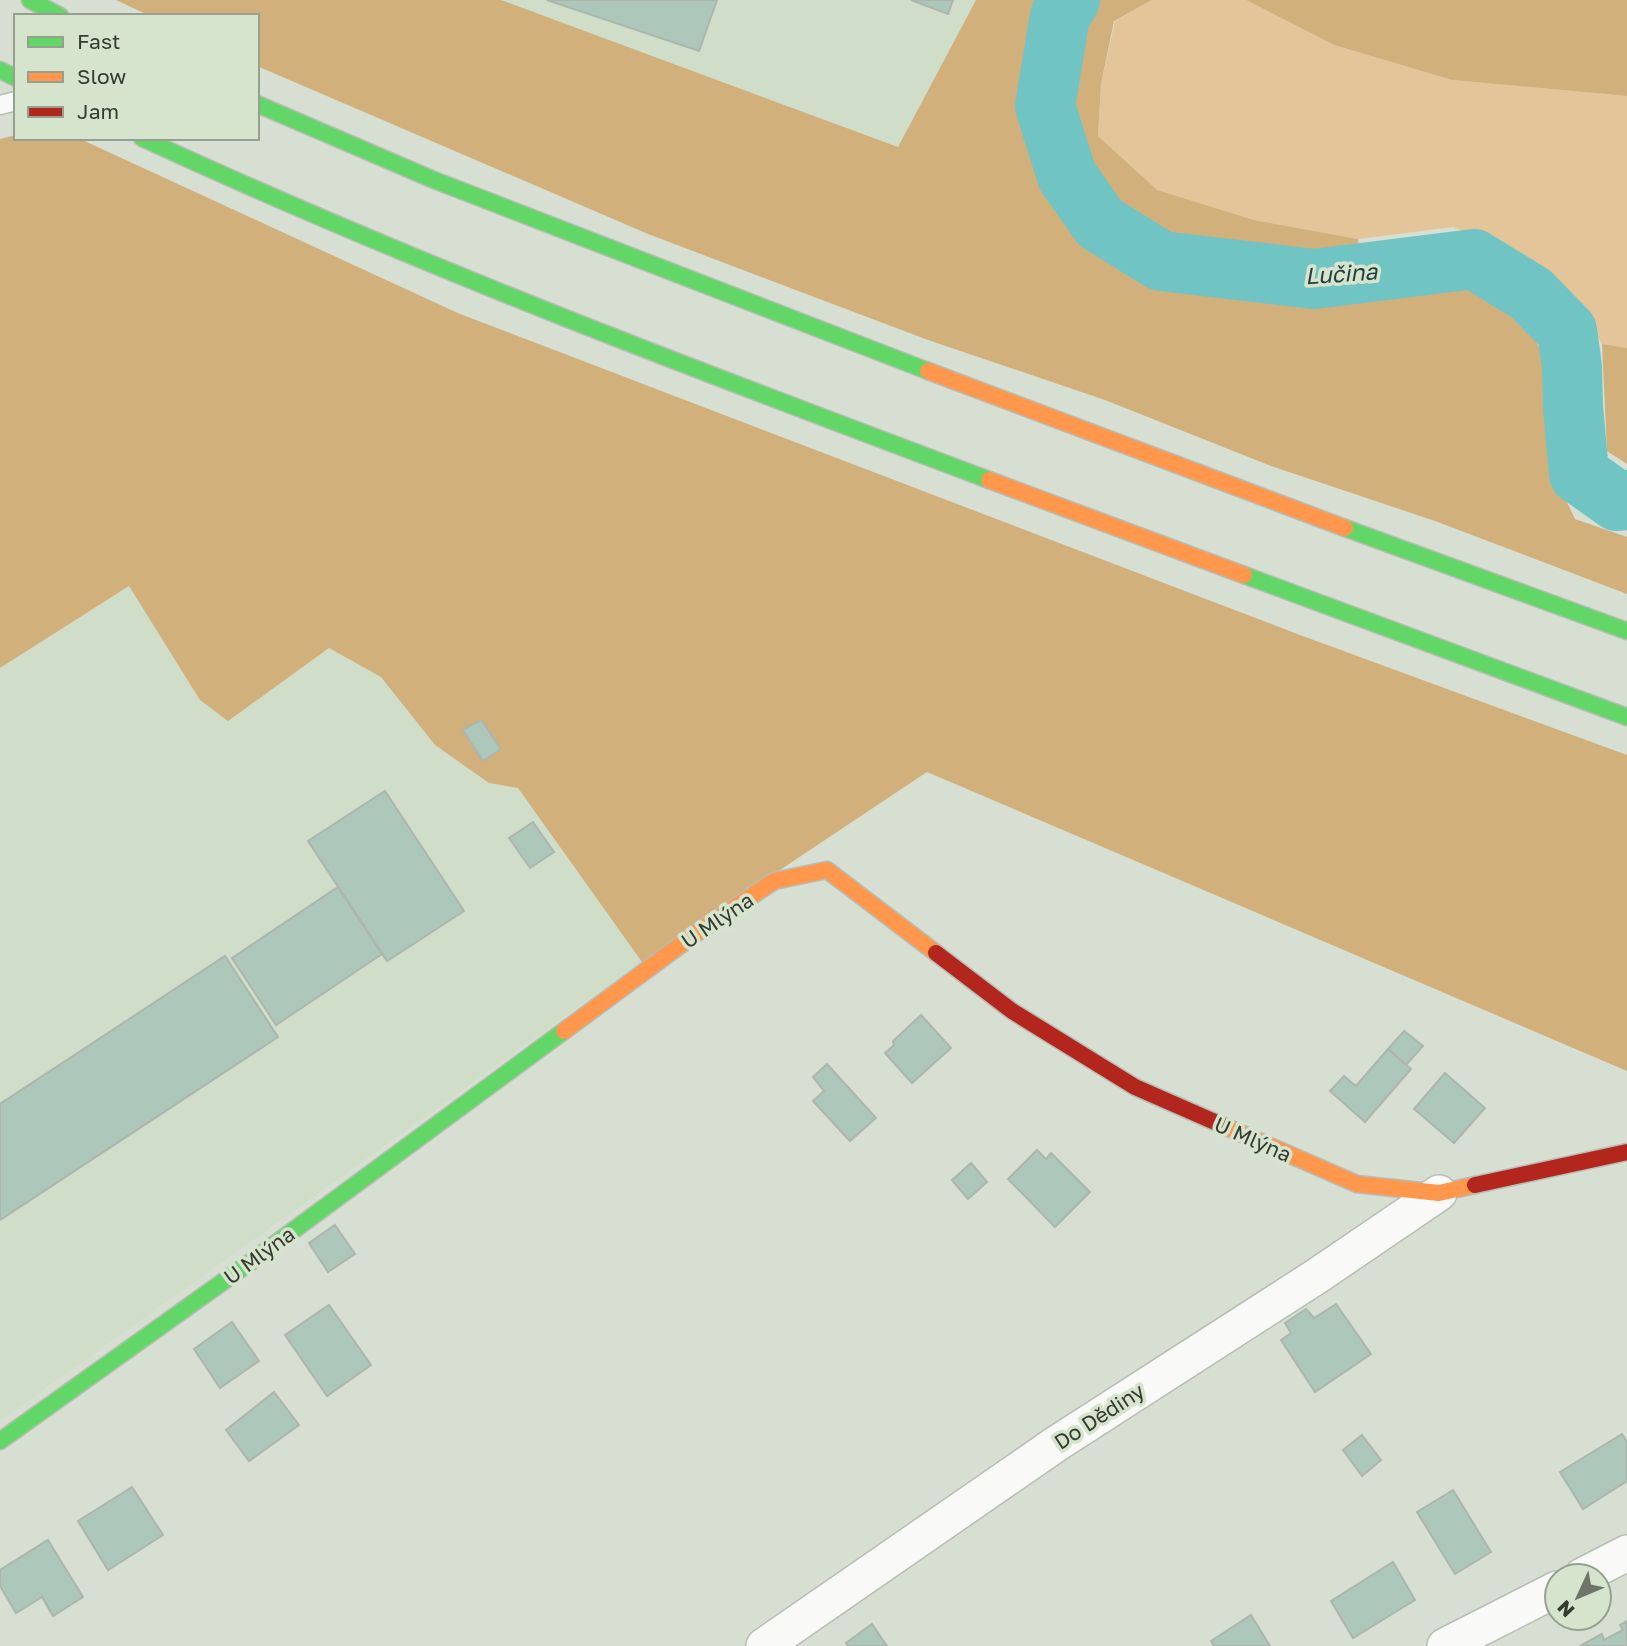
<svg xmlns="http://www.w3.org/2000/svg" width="1627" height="1646" font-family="'Golos Text',sans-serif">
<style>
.built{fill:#d0dec9}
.green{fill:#e4c599}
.forest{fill:#d1b07c}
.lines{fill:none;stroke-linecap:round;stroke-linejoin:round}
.river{stroke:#70c4c4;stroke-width:60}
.building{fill:#adc7ba;stroke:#acb5ae;stroke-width:2}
.lane-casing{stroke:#b8bdb4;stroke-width:21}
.street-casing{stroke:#b8bdb4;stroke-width:38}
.fast-casing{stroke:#b8bdb4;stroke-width:19}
.slow-casing{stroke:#b8bdb4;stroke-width:19}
.jam-casing{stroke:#b8bdb4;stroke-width:19}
.lane{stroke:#f9faf8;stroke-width:18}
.street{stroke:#f9faf8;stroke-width:35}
.fast{stroke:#63d668;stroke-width:16}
.slow{stroke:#ff974d;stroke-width:16}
.jam{stroke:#b3261e;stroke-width:16}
.labels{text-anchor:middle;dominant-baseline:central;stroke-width:7;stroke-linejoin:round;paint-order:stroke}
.street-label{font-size:21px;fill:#363b32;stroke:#d6e4ce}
.water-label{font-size:23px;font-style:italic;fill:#253f40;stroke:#d6e4ce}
</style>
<rect width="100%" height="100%" fill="#d7dfd3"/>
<g class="built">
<path d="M 501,0 L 976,0 L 898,147 Z"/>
<path d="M 129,586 L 200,699 L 329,648 L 381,677 L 435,745 L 489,783 L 518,788 L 642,962 L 0,1421 L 0,668 Z"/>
</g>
<path class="green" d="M 1152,0 L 1246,0 L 1334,45 L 1452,80 L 1627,96 L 1627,348 L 1602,344 L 1571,293 L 1518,253 L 1453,227 L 1358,239 L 1254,220 L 1156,190 L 1098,136 L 1101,84 L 1115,21 Z"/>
<g class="forest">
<path d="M 116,0 L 501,0 L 898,147 L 976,0 L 1152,0 L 1114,21 L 1101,84 L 1098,136 L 1157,190 L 1254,220 L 1358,239 L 1364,295 L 1425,287 L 1481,286 L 1527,324 L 1548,364 L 1548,427 L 1555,477 L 1575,519 L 1627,537 L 1627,594 L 1435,521 L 1271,466 L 1105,400 L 928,340 L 648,234 L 257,66 L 257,16 L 150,16 Z"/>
<path d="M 1246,0 L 1627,0 L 1627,96 L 1452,80 L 1334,45 Z"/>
<path d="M 16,135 L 16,138 L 78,138 L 460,314 L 1300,635 L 1627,755 L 1627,1071 L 927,772 L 642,962 L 518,788 L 489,783 L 435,745 L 381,677 L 329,648 L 228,721 L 200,700 L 129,586 L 0,668 L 0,139 Z"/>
<path d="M 1602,344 L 1627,348 L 1627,464 L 1607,451 Z"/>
</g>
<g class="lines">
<path class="river" d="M 1070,0 L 1060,16 L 1045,106 L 1067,176 L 1100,223 L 1161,261 L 1314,279 L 1474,259 L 1531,294 L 1567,331 L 1572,366 L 1573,406 L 1579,474 L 1617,501 L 1627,500"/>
</g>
<g class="building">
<path d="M 547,0 L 717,0 L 699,51 Z"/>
<path d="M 911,0 L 953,0 L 948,14 Z"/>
<path d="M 481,720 L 501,749 L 483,761 L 463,730 Z"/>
<path d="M 385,791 L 464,911 L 387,961 L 308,841 Z"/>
<path d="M 533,822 L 554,852 L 530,868 L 509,838 Z"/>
<path d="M 338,887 L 382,954 L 276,1025 L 232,958 Z"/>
<path d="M 225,956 L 278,1037 L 0,1220 L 0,1104 Z"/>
<path d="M 921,1015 L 951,1048 L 912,1083 L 885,1053 L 894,1045 L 893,1041 Z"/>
<path d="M 1404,1031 L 1423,1046 L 1406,1065 L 1388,1049 Z"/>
<path d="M 1388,1049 L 1411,1069 L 1365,1122 L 1330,1091 L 1344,1076 L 1356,1086 Z"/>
<path d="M 827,1064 L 876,1118 L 850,1141 L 813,1101 L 824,1091 L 813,1077 Z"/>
<path d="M 1445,1073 L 1485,1108 L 1454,1143 L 1414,1109 Z"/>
<path d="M 1037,1150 L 1046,1159 L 1051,1153 L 1090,1192 L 1055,1227 L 1008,1179 Z"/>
<path d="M 971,1163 L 987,1182 L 968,1199 L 952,1180 Z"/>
<path d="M 335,1225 L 355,1254 L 328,1272 L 309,1243 Z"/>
<path d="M 1336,1304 L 1371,1354 L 1315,1392 L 1281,1340 L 1291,1333 L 1285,1323 L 1306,1309 L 1314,1318 Z"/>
<path d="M 329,1305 L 371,1365 L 327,1396 L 285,1335 Z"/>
<path d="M 232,1322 L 259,1361 L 220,1388 L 194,1349 Z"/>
<path d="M 274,1392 L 299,1425 L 249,1461 L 226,1430 Z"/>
<path d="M 1622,1434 L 1627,1442 L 1627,1481 L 1583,1509 L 1560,1472 Z"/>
<path d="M 1362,1435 L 1381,1460 L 1362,1476 L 1343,1450 Z"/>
<path d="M 132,1487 L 163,1535 L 108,1570 L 78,1521 Z"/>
<path d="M 1453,1490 L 1491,1552 L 1455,1574 L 1417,1512 Z"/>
<path d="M 48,1540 L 83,1597 L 53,1616 L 42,1597 L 16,1613 L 0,1586 L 0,1570 Z"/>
<path d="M 1393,1562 L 1415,1600 L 1353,1638 L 1331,1601 Z"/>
<path d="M 1251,1615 L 1270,1646 L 1214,1646 L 1211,1641 Z"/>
<path d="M 1627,1621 L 1627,1646 L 1580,1646 L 1602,1634 L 1604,1640 L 1623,1630 L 1620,1625 Z"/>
<path d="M 872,1624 L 887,1646 L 848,1646 L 846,1643 Z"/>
</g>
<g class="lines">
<g class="lane-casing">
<path id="lane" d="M 0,105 L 16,101"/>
</g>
<g class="street-casing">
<g id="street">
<path d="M 1582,1576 L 1627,1553"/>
<path d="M 764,1646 L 1056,1444 L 1317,1276 L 1439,1193"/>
<path d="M 1445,1646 L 1557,1589"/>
</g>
</g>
<g class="fast-casing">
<g id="fast">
<path d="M 30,0 L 60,16"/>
<path d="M 0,70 L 16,78"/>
<path d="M 257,104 L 434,180 L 928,371"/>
<path d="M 142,138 C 419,266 704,373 989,480"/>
<path d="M 1345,528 L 1627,631"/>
<path d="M 1244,575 L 1627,717"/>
<path d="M 0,1441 L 245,1266 L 564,1031"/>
</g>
</g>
<g class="slow-casing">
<g id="slow">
<path d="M 928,371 L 1345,528"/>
<path d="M 989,480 L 1244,575"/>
<path d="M 564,1031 L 698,932 L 774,881 L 827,870 L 936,953"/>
<path d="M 1224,1126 L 1357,1184 L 1439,1193 L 1475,1185"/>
</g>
</g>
<g class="jam-casing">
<g id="jam">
<path d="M 936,953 L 1012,1011 L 1135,1087 L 1224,1126"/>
<path d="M 1475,1185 L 1627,1152"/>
</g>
</g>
<use href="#lane" class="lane"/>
<use href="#street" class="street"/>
<use href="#fast" class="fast"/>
<use href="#slow" class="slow"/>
<use href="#jam" class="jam"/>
</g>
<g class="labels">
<g class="street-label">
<text transform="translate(717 920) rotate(-34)">U Mlýna</text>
<text transform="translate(1253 1139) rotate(24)">U Mlýna</text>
<text transform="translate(259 1255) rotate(-36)">U Mlýna</text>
<text transform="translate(1099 1416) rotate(-33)">Do Dědiny</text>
</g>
<g class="water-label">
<text transform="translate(1341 273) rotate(-4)">Lučina</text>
</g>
</g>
<rect x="14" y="14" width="245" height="126" fill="#d6e4ce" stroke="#96a090" stroke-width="2"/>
<rect x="28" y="37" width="35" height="10" fill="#63d668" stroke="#96a090" stroke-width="2"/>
<text x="77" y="49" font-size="21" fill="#363b32">Fast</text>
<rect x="28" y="72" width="35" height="10" fill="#ff974d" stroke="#96a090" stroke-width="2"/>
<text x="77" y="84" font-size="21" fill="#363b32">Slow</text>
<rect x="28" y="107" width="35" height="10" fill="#b3261e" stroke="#96a090" stroke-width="2"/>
<text x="77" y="119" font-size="21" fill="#363b32">Jam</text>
<g transform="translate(1578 1597) rotate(226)"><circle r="33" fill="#d6e4ce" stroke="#96a090" stroke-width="2"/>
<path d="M0-5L12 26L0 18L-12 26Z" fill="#6e746a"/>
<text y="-10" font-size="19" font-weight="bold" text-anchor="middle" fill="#363b32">N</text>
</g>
</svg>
